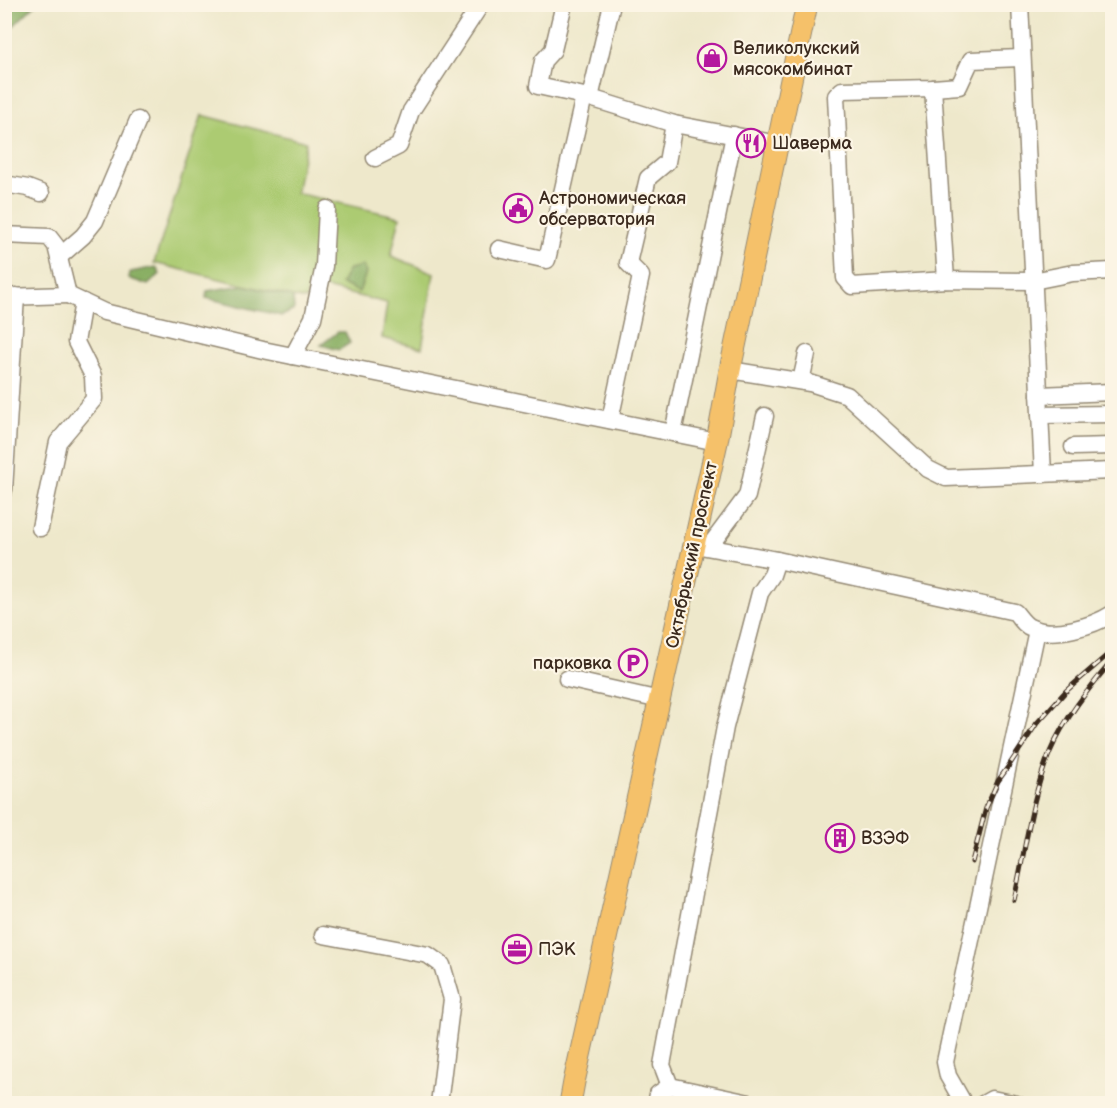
<svg xmlns="http://www.w3.org/2000/svg" width="1117" height="1108" font-family="'Balsamiq Sans',sans-serif">
<style>
.green{fill:#accb72;stroke:#747a48;stroke-width:1.5}
.forest{fill:#89af64;stroke:#626c41;stroke-width:1.5}
.lines{fill:none;stroke-linecap:round;stroke-linejoin:round}
.minor-casing{stroke:#948974;stroke-width:19}
.major-casing{stroke:#948974;stroke-width:23}
.minor{stroke:#fff;stroke-width:16}
.major{stroke:#f5c16b;stroke-width:21}
.rail-casing{stroke:#3b2a1e;stroke-width:5}
.rail{stroke:#fcf5e5;stroke-width:3;stroke-dasharray:9;stroke-linecap:butt}
.labels{text-anchor:middle;dominant-baseline:central;stroke-width:4.5;stroke-linejoin:round;paint-order:stroke}
.poi-label{font-size:18px;fill:#3b2a1e;stroke:#fcf5e5;text-anchor:start}
.street-label{font-size:18px;fill:#3b2a1e;stroke:#fcf5e5}
</style>
<rect width="100%" height="100%" fill="#fcf5e5"/>
<filter id="ink" filterUnits="userSpaceOnUse"><feTurbulence type="fractalNoise" baseFrequency=".0167" numOctaves="2"/><feDisplacementMap in="SourceGraphic" scale="12" xChannelSelector="R" yChannelSelector="G"/><feConvolveMatrix kernelMatrix="1 2 1 2 8 2 1 2 1" color-interpolation-filters="sRGB"/></filter>
<filter id="wash" filterUnits="userSpaceOnUse"><feTurbulence type="fractalNoise" baseFrequency=".008" numOctaves="4" result="noise"/><feDisplacementMap in="SourceGraphic" scale="24" xChannelSelector="R" yChannelSelector="G"/><feGaussianBlur stdDeviation="1.35" result="paint"/><feColorMatrix in="noise" values="0 0 0 0 0 0 0 0 0 0 0 0 0 0 0 0 0 1.4 0 .05"/><feComposite in="paint" operator="in"/></filter>
<g filter="url(#wash)">
<rect width="100%" height="100%" fill="#eee8cb"/>
<path class="green" d="M 202,115 L 306,142 L 296,193 L 400,217 L 391,256 L 434,273 L 422,348 L 382,338 L 387,303 L 309,284 L 306,300 L 154,263 Z"/>
<g class="forest">
<path d="M 5,4 L 35,4 L 35,5 L 5,34 Z"/>
<path d="M 363,266 L 366,273 L 359,292 L 341,284 L 349,269 Z"/>
<path d="M 156,267 L 160,274 L 148,285 L 128,278 L 131,272 Z"/>
<path d="M 243,285 L 293,297 L 294,310 L 282,316 L 206,298 L 207,291 Z"/>
<path d="M 338,332 L 345,332 L 350,343 L 339,350 L 321,345 Z"/>
</g>
</g>
<g filter="url(#ink)">
<g class="lines">
<g class="minor-casing">
<g id="minor">
<path d="M 564,4 L 553,50 L 543,61 L 538,86 L 584,96 L 674,124 L 778,144"/>
<path d="M 1020,4 L 1043,474"/>
<path d="M 1021,58 L 971,60 L 959,86 L 933,88 L 842,90 L 836,96 L 845,278 L 852,286 L 946,280 L 1033,281 L 1073,273 L 1112,271"/>
<path d="M 933,88 L 946,280"/>
<path d="M 590,98 L 612,4"/>
<path d="M 375,158 L 399,146 L 411,111 L 481,4"/>
<path d="M 4,184 L 28,188 L 41,193"/>
<path d="M 4,235 L 49,237 L 56,246 L 68,295 L 104,312 L 263,350 L 717,442"/>
<path d="M 499,249 L 547,260 L 584,96"/>
<path d="M 59,257 L 83,236 L 95,221 L 138,120"/>
<path d="M 6,297 L 68,295"/>
<path d="M 293,356 L 313,318 L 324,266 L 327,209"/>
<path d="M 730,370 L 810,383 L 847,395 L 928,469 L 946,478 L 1112,471"/>
<path d="M 801,381 L 807,354"/>
<path d="M 1039,395 L 1112,392"/>
<path d="M 1040,415 L 1112,414"/>
<path d="M 610,420 L 641,276 L 628,263 L 648,178 L 667,162 L 674,124"/>
<path d="M 673,433 L 734,135"/>
<path d="M 1073,447 L 1112,446"/>
<path d="M 4,490 L 16,296"/>
<path d="M 40,528 L 58,442 L 94,399 L 93,376 L 76,342 L 83,302"/>
<path d="M 695,545 L 777,560 L 1015,612 C 1020,618 1025,626 1032,628 C 1054,638 1093,626 1112,614"/>
<path d="M 709,547 L 747,496 L 765,416"/>
<path d="M 567,679 L 660,700"/>
<path d="M 323,935 L 428,955 L 442,965 L 452,999 L 439,1104"/>
<path d="M 656,1104 L 658,1094 L 670,1086"/>
<path d="M 754,1104 L 670,1086 L 662,1065 L 725,727 L 760,593 L 772,575 L 777,560"/>
<path d="M 964,1104 L 948,1076 L 945,1062 L 1037,630"/>
<path d="M 983,1104 L 992,1099 L 1017,1104"/>
</g>
</g>
<g class="major-casing">
<path id="major" d="M 570,1104 L 574,1082 L 717,442 L 730,370 L 807,4"/>
</g>
<use href="#minor" class="minor"/>
<use href="#major" class="major"/>
<g class="rail-casing">
<g id="rail">
<path d="M 972,862 L 986,808 L 998,781 L 1008,767 L 1037,723 L 1066,691 L 1112,651"/>
<path d="M 1014,900 C 1025,852 1031,797 1050,752 C 1064,719 1089,688 1112,661"/>
</g>
</g>
<use href="#rail" class="rail"/>
</g>
</g>
<defs>
<g id="shop-ring" transform="scale(1.5)"><circle r="9.5" fill="#fcf5e5" stroke="#b5179e" stroke-width="1.5"/><path d="M-5-2.5h2.3a2.7 3.5 0 0 1 5.4 0H5L5.5 6h-11ZM-1.5-2.5h3a1.5 2.3 0 0 0-3 0Z" fill="#b5179e"/></g>
<g id="restaurant-ring" transform="scale(1.5)"><circle r="9.5" fill="#fcf5e5" stroke="#b5179e" stroke-width="1.5"/><path d="M-5-6h1v4h1v-4h1v4h1v-4h1v5L-1.5 .5V6h-2V.5L-5-1ZM5-6V6H3V1.5H1.5Q1.5-4 5-6Z" fill="#b5179e"/></g>
<g id="civic-ring" transform="scale(1.5)"><circle r="9.5" fill="#fcf5e5" stroke="#b5179e" stroke-width="1.5"/><path d="M-.6-6.5H3V-4.5H.6V-3L4-1V1h2V6H-6V1h2V-1L-.6-3ZM-1.2 2.5V6h2.4V2.5Z" fill="#b5179e"/></g>
<g id="parking-ring" transform="scale(1.5)"><circle r="9.5" fill="#fcf5e5" stroke="#b5179e" stroke-width="1.5"/><path d="M-3.5-5.5H1a3.5 3.5 0 0 1 0 7H-1V5.5H-3.5ZM-1-3.4V-.6H.8a1.4 1.4 0 0 0 0-2.8Z" fill="#b5179e"/></g>
<g id="building-ring" transform="scale(1.5)"><circle r="9.5" fill="#fcf5e5" stroke="#b5179e" stroke-width="1.5"/><path d="M-4-6H4V6H1V3H-1V6H-4ZM-2.5-4.3h1.7v1.8h-1.7ZM.8-4.3h1.7v1.8H.8ZM-2.5-1h1.7V.8h-1.7ZM.8-1h1.7V.8H.8Z" fill="#b5179e"/></g>
<g id="office-ring" transform="scale(1.5)"><circle r="9.5" fill="#fcf5e5" stroke="#b5179e" stroke-width="1.5"/><path d="M-6-3h4V-5.5h4V-3h4V5H-6ZM-1-4.5V-3h2v-1.5ZM-6 0V1H6V0Z" fill="#b5179e"/></g>
</defs>
<g fill-rule="evenodd">
<use href="#shop-ring" x="712" y="58"/>
<use href="#restaurant-ring" x="751" y="143"/>
<use href="#civic-ring" x="518" y="208"/>
<use href="#parking-ring" x="633" y="663"/>
<use href="#building-ring" x="840" y="838"/>
<use href="#office-ring" x="517" y="949"/>
</g>
<g class="labels">
<g class="poi-label">
<text x="733" y="48">Великолукский<tspan x="733" dy="21">мясокомбинат</tspan></text>
<text x="772" y="143">Шаверма</text>
<text x="539" y="198">Aстрономическая<tspan x="539" dy="21">обсерватория</tspan></text>
<text x="612" y="663" text-anchor="end">парковка</text>
<text x="861" y="838">ВЗЭФ</text>
<text x="538" y="949">ПЭК</text>
</g>
<g class="street-label">
<text transform="translate(692 555) rotate(-78)">Октябрьский проспект</text>
</g>
</g>
<rect width="1117" height="1108" fill="none" stroke="#fcf5e5" stroke-width="24"/>
</svg>
